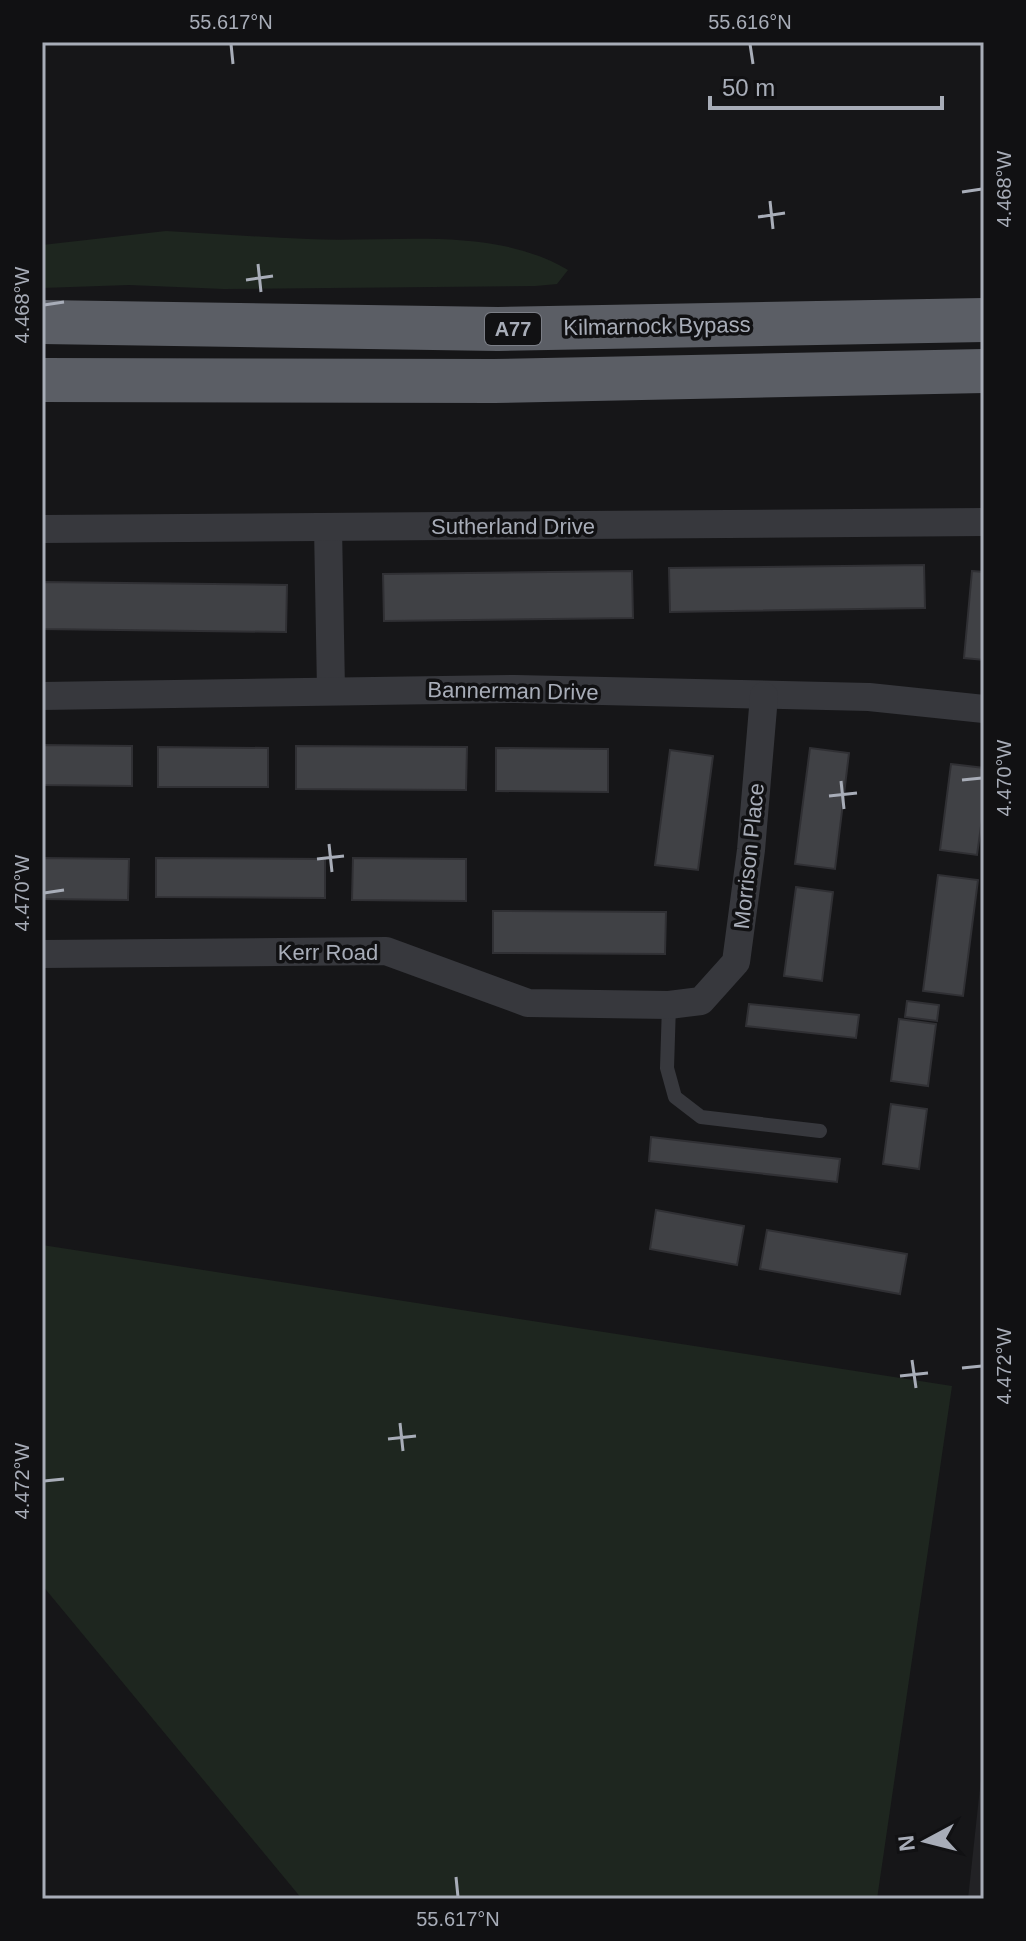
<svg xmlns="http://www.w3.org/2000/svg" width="1026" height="1941" font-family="Helvetica,sans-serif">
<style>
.built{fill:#222225}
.green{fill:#1e261f}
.building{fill:#404145;stroke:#303034;stroke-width:2}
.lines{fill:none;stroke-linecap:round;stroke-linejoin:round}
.service{stroke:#37383d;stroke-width:14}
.minor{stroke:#37383d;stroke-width:28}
.trunk{stroke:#5b5e65;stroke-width:44}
.ticks{fill:none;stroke:#a8adb8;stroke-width:3}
.labels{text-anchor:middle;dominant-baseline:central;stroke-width:7;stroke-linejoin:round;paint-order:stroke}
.shield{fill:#111113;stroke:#7b7e86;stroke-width:2}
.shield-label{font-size:20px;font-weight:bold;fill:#a8adb8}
.street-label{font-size:22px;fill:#a8adb8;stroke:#111113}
.neatline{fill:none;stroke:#a8adb8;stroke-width:3}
.ticks-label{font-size:20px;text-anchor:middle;fill:#a8adb8}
</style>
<rect width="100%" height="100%" fill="#161618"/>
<path class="built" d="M 984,1751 L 984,1899 L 968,1899 Z"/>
<g class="green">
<path d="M 166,231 C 214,234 261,237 308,239 C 393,243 492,225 568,270 L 557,284 L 535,286 L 224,289 L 129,285 L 42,288 L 42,245 Z"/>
<path d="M 42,1245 L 952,1386 L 877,1899 L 302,1899 L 42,1585 Z"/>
</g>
<g class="building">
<path d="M 924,565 L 925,608 L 670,612 L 669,568 Z"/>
<path d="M 632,571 L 633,618 L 384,621 L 383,574 Z"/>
<path d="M 972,571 L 984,572 L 984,660 L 964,658 Z"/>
<path d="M 42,582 L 287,585 L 286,632 L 42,629 Z"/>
<path d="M 42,745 L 132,746 L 132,786 L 42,785 Z"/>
<path d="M 296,746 L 467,747 L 466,790 L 296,789 Z"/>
<path d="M 158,747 L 268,748 L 268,787 L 158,787 Z"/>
<path d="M 496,748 L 608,749 L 608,792 L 496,791 Z"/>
<path d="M 810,748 L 849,753 L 835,869 L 795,864 Z"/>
<path d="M 670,750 L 713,756 L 698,870 L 655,865 Z"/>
<path d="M 951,764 L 984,768 L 984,805 L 977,855 L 940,850 Z"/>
<path d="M 42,858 L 129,859 L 128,900 L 42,899 Z"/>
<path d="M 156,858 L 325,859 L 325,898 L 156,897 Z"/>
<path d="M 353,858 L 466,859 L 466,901 L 352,900 Z"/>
<path d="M 938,875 L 978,880 L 963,996 L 923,991 Z"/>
<path d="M 796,887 L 833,892 L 822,981 L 784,976 Z"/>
<path d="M 493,911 L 666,912 L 665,954 L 493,953 Z"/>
<path d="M 907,1001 L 939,1005 L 937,1021 L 905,1017 Z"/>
<path d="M 749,1004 L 859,1015 L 856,1038 L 746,1026 Z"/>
<path d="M 899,1019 L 936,1024 L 928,1086 L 891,1081 Z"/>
<path d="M 891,1104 L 927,1109 L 919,1169 L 883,1164 Z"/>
<path d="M 651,1137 L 840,1159 L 837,1182 L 649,1161 Z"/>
<path d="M 656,1210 L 744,1226 L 737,1265 L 650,1249 Z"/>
<path d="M 767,1230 L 907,1254 L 900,1294 L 760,1269 Z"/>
</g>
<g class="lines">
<path class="service" d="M 669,1005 L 667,1068 L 675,1097 L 701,1117 L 820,1131"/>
<g class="minor">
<path d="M 328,527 L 331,690"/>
<path d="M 42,529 L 984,522"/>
<path d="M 42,696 L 515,689 L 869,697 L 984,709"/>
<path d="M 42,954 L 386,951 L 528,1003 L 669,1005 L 701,1001 L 736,962 L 751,850 L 764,696"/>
</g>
<g class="trunk">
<path d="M 42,322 L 498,329 L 984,320"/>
<path d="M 42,380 L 494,381 L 984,371"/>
</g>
</g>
<path class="ticks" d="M 231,44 L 233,64M 750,44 L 753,64M 962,192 L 982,189M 770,201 L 773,229M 758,217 L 785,213M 258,264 L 261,292M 246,280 L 273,276M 44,305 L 64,302M 962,780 L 982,778M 841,781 L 844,809M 829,796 L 857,793M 329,844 L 332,872M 317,859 L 344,856M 44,893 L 64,890M 912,1360 L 916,1388M 962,1368 L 982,1366M 900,1376 L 928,1373M 400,1423 L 403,1451M 388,1439 L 416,1436M 44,1481 L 64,1479M 456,1877 L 458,1897"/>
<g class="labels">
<rect class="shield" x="485" y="313" width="56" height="32" rx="6"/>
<g class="shield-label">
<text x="513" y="329">A77</text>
</g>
<g class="street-label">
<text transform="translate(657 326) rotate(-1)">Kilmarnock Bypass</text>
<text x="513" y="526">Sutherland Drive</text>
<text transform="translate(513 691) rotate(1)">Bannerman Drive</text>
<text transform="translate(749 856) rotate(-84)">Morrison Place</text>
<text x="328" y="952">Kerr Road</text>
</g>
</g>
<rect width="1026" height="1941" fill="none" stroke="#111113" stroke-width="88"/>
<g transform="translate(926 1841) rotate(263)" stroke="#111113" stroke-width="6" paint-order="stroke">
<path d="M0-6L14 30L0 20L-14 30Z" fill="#a8adb8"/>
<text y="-12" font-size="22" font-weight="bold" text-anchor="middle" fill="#a8adb8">N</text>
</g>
<path d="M710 96v12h232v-12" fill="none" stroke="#a8adb8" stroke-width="4"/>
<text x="722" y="96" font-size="24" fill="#a8adb8" stroke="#111113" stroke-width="6" paint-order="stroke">50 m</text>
<rect x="44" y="44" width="938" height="1853" class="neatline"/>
<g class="ticks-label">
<text x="231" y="29">55.617°N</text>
<text x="750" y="29">55.616°N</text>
<text transform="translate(1004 189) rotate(-90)" y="7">4.468°W</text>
<text transform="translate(22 305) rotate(-90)" y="7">4.468°W</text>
<text transform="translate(1004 778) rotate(-90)" y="7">4.470°W</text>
<text transform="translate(22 893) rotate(-90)" y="7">4.470°W</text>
<text transform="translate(1004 1366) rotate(-90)" y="7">4.472°W</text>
<text transform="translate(22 1481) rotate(-90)" y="7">4.472°W</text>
<text x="458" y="1926">55.617°N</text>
</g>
</svg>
